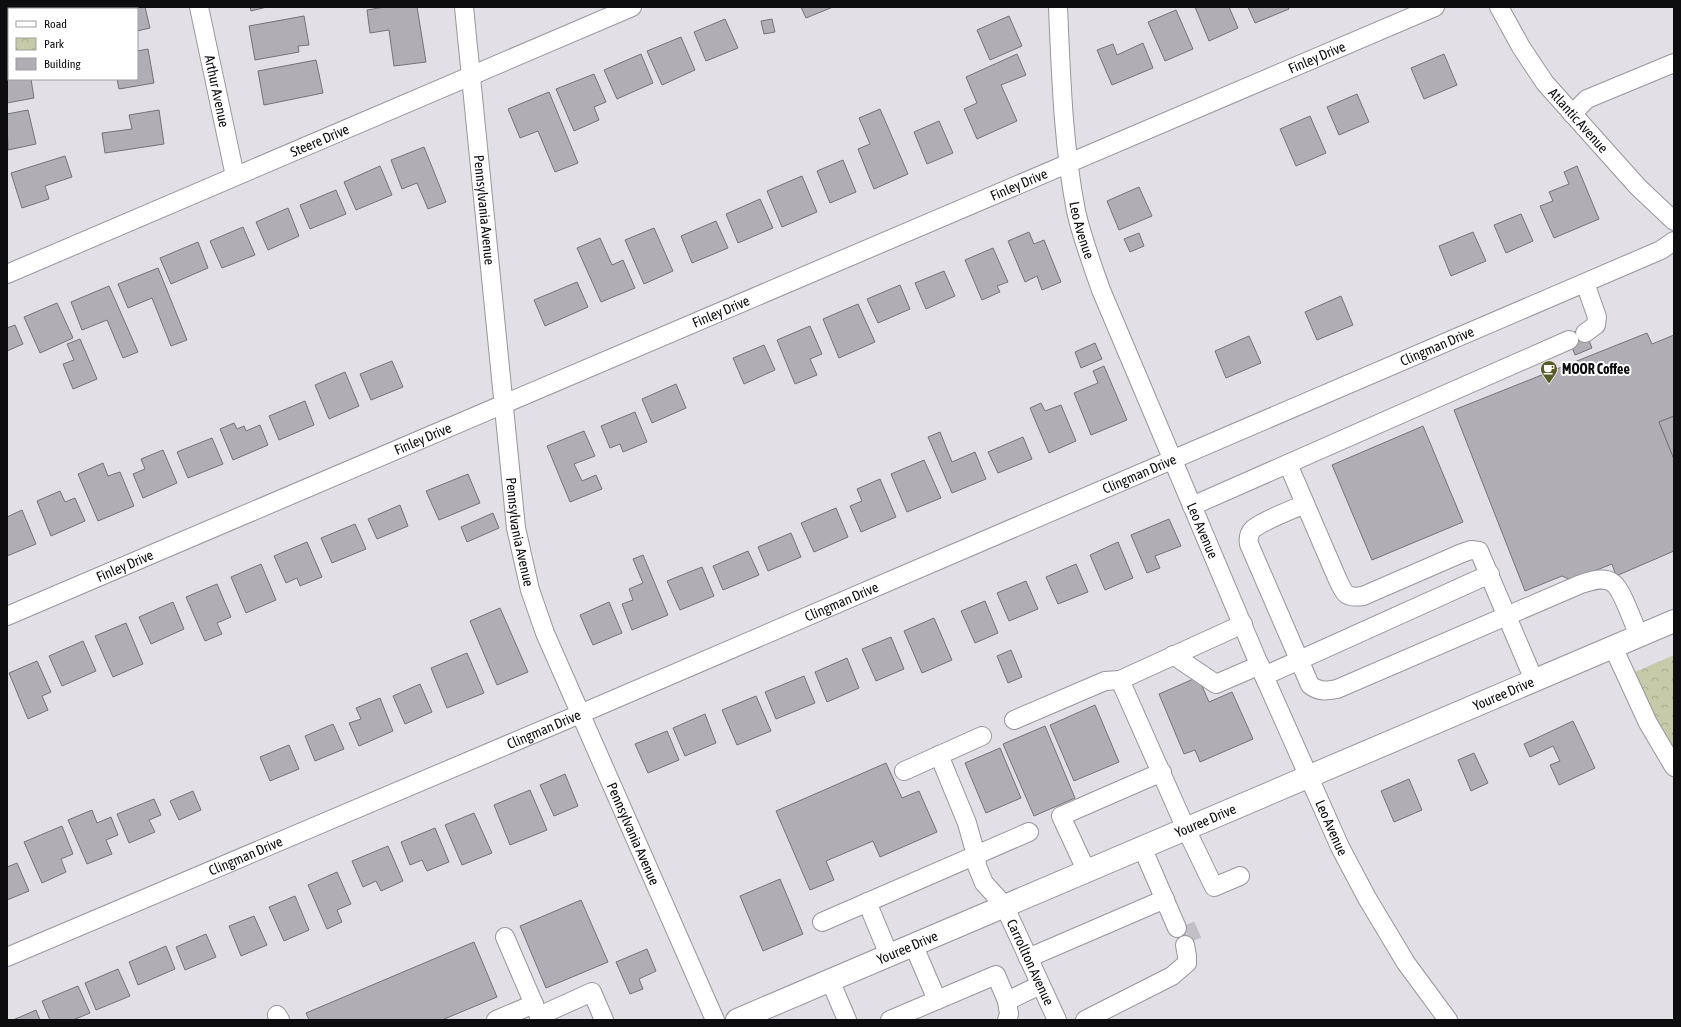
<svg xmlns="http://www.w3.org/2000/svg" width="1681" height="1027" font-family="'Asap Condensed',sans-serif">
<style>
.park{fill:url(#park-crowns)}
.building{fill:#b0adb4;stroke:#757279}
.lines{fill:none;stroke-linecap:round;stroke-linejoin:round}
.minor-tunnel{stroke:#c2bfc6;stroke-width:18;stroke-dasharray:18 9;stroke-linecap:butt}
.minor-casing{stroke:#98959d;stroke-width:20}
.major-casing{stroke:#98959d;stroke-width:24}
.minor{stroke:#fff;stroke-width:18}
.major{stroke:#fff;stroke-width:22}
.labels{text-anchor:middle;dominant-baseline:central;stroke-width:4;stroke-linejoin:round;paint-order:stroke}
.street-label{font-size:14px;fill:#0d0c0e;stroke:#fff}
.poi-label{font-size:14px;font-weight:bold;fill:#0d0c0e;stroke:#fff;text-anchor:start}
</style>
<defs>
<pattern id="park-crowns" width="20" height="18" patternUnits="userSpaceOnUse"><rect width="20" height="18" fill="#c7caa9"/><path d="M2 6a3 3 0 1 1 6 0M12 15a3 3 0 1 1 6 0" fill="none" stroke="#aaac90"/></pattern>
</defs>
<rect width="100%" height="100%" fill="#e2dfe6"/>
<path class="park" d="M 1674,655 L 1674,767 L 1626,676 Z"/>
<g class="building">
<path d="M 119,7 L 145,7 L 150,28 L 137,31 L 137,9 L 115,9 Z"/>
<path d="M 250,7 L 267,7 L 251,11 Z"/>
<path d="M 385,7 L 417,7 L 426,62 L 394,66 L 389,30 L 370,33 L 367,10 Z"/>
<path d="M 801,7 L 833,7 L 806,18 Z"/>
<path d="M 1195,7 L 1229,7 L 1238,28 L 1209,41 Z"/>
<path d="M 1248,7 L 1288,7 L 1289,9 L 1255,23 Z"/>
<path d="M 1176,10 L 1193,49 L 1165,61 L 1148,22 Z"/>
<path d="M 9,12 L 9,53 L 7,53 L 7,13 Z"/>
<path d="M 304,16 L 309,45 L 298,46 L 299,52 L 255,60 L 249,26 Z"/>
<path d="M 1009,16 L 1022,46 L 990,60 L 977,30 Z"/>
<path d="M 725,19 L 738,48 L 706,61 L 694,32 Z"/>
<path d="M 772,19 L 775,32 L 764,34 L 761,21 Z"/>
<path d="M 681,37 L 695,70 L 662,85 L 647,51 Z"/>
<path d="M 1143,43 L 1153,68 L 1112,85 L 1097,50 L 1113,44 L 1117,55 Z"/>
<path d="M 148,49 L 154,83 L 119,89 L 117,79 L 137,79 L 137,51 Z"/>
<path d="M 641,54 L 653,83 L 617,99 L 604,70 Z"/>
<path d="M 1017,54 L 1026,75 L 1001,85 L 1017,121 L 977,139 L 964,109 L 977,103 L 966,77 Z"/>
<path d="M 1444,54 L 1457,85 L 1424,99 L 1411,68 Z"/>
<path d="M 316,60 L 323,93 L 264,105 L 258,71 Z"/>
<path d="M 7,64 L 9,64 L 9,79 L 31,79 L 34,98 L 7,103 Z"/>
<path d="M 594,74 L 606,102 L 594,107 L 599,120 L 574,131 L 556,89 Z"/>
<path d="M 549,92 L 578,163 L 555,172 L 538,131 L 520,138 L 508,109 Z"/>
<path d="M 1357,94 L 1369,122 L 1339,135 L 1327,107 Z"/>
<path d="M 880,109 L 908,174 L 874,189 L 858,149 L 870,144 L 859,118 Z"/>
<path d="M 28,110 L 36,144 L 8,150 L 7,114 Z"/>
<path d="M 159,110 L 164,144 L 105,153 L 102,133 L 132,129 L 129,115 Z"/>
<path d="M 1310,116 L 1326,153 L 1296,166 L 1280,129 Z"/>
<path d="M 939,121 L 953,153 L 927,164 L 914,132 Z"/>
<path d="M 424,147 L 446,202 L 428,209 L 417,183 L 402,189 L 391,160 Z"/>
<path d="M 65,156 L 72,177 L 45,186 L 49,199 L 22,208 L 11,173 Z"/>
<path d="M 843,160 L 856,192 L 830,203 L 817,171 Z"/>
<path d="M 380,166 L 392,195 L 356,210 L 344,182 Z"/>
<path d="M 1577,166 L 1599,219 L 1554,238 L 1540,206 L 1553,201 L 1549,192 L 1569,184 L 1564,172 Z"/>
<path d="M 802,176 L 817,212 L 782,227 L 767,191 Z"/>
<path d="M 1139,187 L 1152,216 L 1119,230 L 1107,201 Z"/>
<path d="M 336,190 L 346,214 L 310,229 L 300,205 Z"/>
<path d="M 760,199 L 773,228 L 738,243 L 726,214 Z"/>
<path d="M 288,208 L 299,236 L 268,250 L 256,222 Z"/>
<path d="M 1521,214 L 1533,241 L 1506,253 L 1494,225 Z"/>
<path d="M 716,221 L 728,248 L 692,263 L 681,236 Z"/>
<path d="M 243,227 L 255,255 L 222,268 L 210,241 Z"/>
<path d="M 654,228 L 673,271 L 644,284 L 625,240 Z"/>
<path d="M 1029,232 L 1034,244 L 1044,240 L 1061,282 L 1042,290 L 1037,276 L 1025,282 L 1008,241 Z"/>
<path d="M 1473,232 L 1486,261 L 1451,276 L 1439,246 Z"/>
<path d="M 1139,233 L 1144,246 L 1130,252 L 1124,239 Z"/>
<path d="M 600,238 L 612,265 L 623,260 L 635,288 L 601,302 L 577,248 Z"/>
<path d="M 198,242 L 208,268 L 171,284 L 160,258 Z"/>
<path d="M 993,248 L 1008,282 L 997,286 L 1000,292 L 982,300 L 965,260 Z"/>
<path d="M 158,268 L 187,340 L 171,346 L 152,298 L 128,308 L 118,284 Z"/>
<path d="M 944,271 L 955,296 L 926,309 L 915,283 Z"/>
<path d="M 577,282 L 588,307 L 545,326 L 534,300 Z"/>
<path d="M 900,285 L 910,309 L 878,323 L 867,299 Z"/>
<path d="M 109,286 L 138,352 L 123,358 L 107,320 L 82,330 L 71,302 Z"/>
<path d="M 1341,296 L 1353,325 L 1317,340 L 1305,312 Z"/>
<path d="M 57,303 L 73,338 L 40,353 L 24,317 Z"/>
<path d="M 858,304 L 875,342 L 839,358 L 823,319 Z"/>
<path d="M 15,325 L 23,344 L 7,351 L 7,328 Z"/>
<path d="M 810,326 L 822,354 L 810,359 L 817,375 L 795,384 L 777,340 Z"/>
<path d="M 1584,328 L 1592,348 L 1575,355 L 1567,335 Z"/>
<path d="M 1647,333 L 1652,344 L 1674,335 L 1674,416 L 1659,422 L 1674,459 L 1674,551 L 1616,576 L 1612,564 L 1571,580 L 1562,576 L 1525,591 L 1454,410 Z"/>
<path d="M 1249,336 L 1261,363 L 1226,378 L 1215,351 Z"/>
<path d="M 80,339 L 97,379 L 73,389 L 63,364 L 74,360 L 67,344 Z"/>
<path d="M 1095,343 L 1102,359 L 1081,368 L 1075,352 Z"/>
<path d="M 764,345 L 775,370 L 744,384 L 733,358 Z"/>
<path d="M 392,361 L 403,387 L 371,400 L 360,374 Z"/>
<path d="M 1104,366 L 1127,420 L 1091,435 L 1074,393 L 1098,383 L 1093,371 Z"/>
<path d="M 345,372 L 359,406 L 329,419 L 315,385 Z"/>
<path d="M 676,384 L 686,408 L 652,423 L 642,399 Z"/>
<path d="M 305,401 L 314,425 L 279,440 L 269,416 Z"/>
<path d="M 1041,403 L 1045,411 L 1061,405 L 1076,441 L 1049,453 L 1030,408 Z"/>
<path d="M 635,412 L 647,442 L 623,452 L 620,444 L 610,448 L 601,426 Z"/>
<path d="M 1674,416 L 1674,459 L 1659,422 Z"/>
<path d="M 234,423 L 237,429 L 244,426 L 246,431 L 260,425 L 268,445 L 233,460 L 220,429 Z"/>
<path d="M 1423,426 L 1463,522 L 1372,560 L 1332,465 Z"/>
<path d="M 584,431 L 595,456 L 574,464 L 582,481 L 596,475 L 602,489 L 570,502 L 547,446 Z"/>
<path d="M 940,432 L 952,462 L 975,452 L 986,479 L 952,493 L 928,437 Z"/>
<path d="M 1023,437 L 1032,459 L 998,473 L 988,452 Z"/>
<path d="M 212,438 L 223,464 L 188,478 L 177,452 Z"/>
<path d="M 163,450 L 177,483 L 143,498 L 133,474 L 145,469 L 141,459 Z"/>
<path d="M 924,460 L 941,498 L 907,512 L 891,474 Z"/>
<path d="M 103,463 L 108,476 L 120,472 L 134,506 L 98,521 L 78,474 Z"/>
<path d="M 468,474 L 480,503 L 439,520 L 426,491 Z"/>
<path d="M 880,479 L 896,517 L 861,532 L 850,506 L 862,501 L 857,489 Z"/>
<path d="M 60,491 L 65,502 L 75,498 L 85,521 L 51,536 L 37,501 Z"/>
<path d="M 400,505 L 408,526 L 377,539 L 368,519 Z"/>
<path d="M 836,508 L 848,537 L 814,552 L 801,523 Z"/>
<path d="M 22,510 L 36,544 L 7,556 L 7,517 Z"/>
<path d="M 493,513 L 499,528 L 467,542 L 461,527 Z"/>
<path d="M 1169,519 L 1181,546 L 1155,556 L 1160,568 L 1147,573 L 1131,535 Z"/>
<path d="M 355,524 L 366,549 L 332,563 L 321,538 Z"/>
<path d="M 791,533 L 801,557 L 768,571 L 758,547 Z"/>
<path d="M 307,542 L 322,577 L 300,586 L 297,578 L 286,583 L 274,556 Z"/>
<path d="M 1118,542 L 1133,578 L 1105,590 L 1090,555 Z"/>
<path d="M 748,551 L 759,575 L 723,590 L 713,566 Z"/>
<path d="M 643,555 L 668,615 L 632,630 L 622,604 L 633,600 L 629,589 L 643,583 L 633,559 Z"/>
<path d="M 261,564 L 276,600 L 246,613 L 231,577 Z"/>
<path d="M 1076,564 L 1088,592 L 1058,604 L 1046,577 Z"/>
<path d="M 702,567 L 714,596 L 680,610 L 667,581 Z"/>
<path d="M 1026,581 L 1038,609 L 1009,621 L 997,593 Z"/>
<path d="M 217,584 L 231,617 L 217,623 L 222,634 L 205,641 L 186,597 Z"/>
<path d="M 985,601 L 998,633 L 975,643 L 961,611 Z"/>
<path d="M 173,602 L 184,629 L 151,644 L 139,617 Z"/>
<path d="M 609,602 L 622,633 L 593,645 L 580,615 Z"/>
<path d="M 500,608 L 528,672 L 497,685 L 470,621 Z"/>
<path d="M 934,618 L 952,660 L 922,673 L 904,631 Z"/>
<path d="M 126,623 L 143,664 L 113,677 L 95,636 Z"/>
<path d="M 891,637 L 904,669 L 876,681 L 862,649 Z"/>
<path d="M 83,641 L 96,671 L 62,686 L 49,656 Z"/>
<path d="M 1011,650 L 1022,677 L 1008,683 L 997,656 Z"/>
<path d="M 467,653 L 484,693 L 447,708 L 431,668 Z"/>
<path d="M 847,658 L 859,688 L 827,702 L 815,672 Z"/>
<path d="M 37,661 L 51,692 L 42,696 L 48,710 L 28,719 L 9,673 Z"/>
<path d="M 804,676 L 815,703 L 776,719 L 765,692 Z"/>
<path d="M 1198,677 L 1209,702 L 1232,692 L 1253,739 L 1200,762 L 1195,750 L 1184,754 L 1159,694 Z"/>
<path d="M 420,684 L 432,712 L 405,724 L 393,696 Z"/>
<path d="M 756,696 L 771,731 L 737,745 L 722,710 Z"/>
<path d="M 380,698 L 393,731 L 359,746 L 349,723 L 361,719 L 356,708 Z"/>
<path d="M 1095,705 L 1119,762 L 1074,781 L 1050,725 Z"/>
<path d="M 705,714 L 716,743 L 685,756 L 673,728 Z"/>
<path d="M 1573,721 L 1595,768 L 1559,785 L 1550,765 L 1560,761 L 1553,746 L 1530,757 L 1524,744 Z"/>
<path d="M 333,724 L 344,749 L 315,761 L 305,736 Z"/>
<path d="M 1045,726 L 1075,798 L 1034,816 L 1003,744 Z"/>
<path d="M 667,731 L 679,760 L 648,773 L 635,744 Z"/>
<path d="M 289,745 L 299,769 L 270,781 L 260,757 Z"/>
<path d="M 1000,748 L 1021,798 L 986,813 L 965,763 Z"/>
<path d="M 1474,753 L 1488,783 L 1471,791 L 1458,760 Z"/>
<path d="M 886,763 L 902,798 L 919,791 L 937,832 L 880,857 L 873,841 L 826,861 L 834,880 L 810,890 L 776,811 Z"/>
<path d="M 565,774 L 578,806 L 554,816 L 540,785 Z"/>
<path d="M 1409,779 L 1422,810 L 1394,822 L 1381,791 Z"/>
<path d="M 530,790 L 547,830 L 510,845 L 494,805 Z"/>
<path d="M 193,791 L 201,810 L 179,820 L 170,801 Z"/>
<path d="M 154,799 L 161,815 L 149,820 L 155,832 L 129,843 L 117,814 Z"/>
<path d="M 92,810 L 97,823 L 111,817 L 118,835 L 106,840 L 112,854 L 87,864 L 68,820 Z"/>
<path d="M 474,813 L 492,853 L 462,865 L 445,825 Z"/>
<path d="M 62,826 L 73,854 L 61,859 L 66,872 L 42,883 L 24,842 Z"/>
<path d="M 435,828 L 449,862 L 427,871 L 422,860 L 410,865 L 401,842 Z"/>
<path d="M 388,846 L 403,881 L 381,891 L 376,881 L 363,887 L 352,861 Z"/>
<path d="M 17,863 L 29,891 L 7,900 L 7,867 Z"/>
<path d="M 337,872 L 351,904 L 337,910 L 342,922 L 327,929 L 308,885 Z"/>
<path d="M 780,879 L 803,934 L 763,951 L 740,896 Z"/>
<path d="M 295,896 L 309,930 L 284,941 L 269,907 Z"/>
<path d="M 581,900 L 608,962 L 546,988 L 520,926 Z"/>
<path d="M 254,916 L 267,945 L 241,956 L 229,926 Z"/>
<path d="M 206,934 L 216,957 L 185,970 L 176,947 Z"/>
<path d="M 474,942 L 497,997 L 442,1020 L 309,1020 L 306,1013 Z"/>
<path d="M 166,946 L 175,969 L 138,985 L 129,962 Z"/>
<path d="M 647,949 L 656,971 L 639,979 L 643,989 L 630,994 L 616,962 Z"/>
<path d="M 118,969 L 130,996 L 96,1010 L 85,983 Z"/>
<path d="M 78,986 L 90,1013 L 73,1020 L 50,1020 L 42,1001 Z"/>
<path d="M 36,1010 L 40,1020 L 13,1020 Z"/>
</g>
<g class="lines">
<path class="minor-tunnel" d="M 1186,925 L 1193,941"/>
<g class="minor-casing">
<g id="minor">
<path id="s1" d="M 199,7 L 235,176"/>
<path id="s2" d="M 464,7 L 516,528 L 530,590 L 545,633 L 715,1020"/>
<path id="s3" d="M 1058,7 C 1061,76 1063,144 1076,211 C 1082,238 1092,264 1101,290 L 1264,676 L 1340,847 L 1367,898 L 1406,963 L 1448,1020"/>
<path id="s4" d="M 1499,7 L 1521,47 L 1545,83 L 1638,187 L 1674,221"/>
<path d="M 1572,114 L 1587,99 L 1674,63"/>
<path id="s5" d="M 7,274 L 632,7"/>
<path d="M 1585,283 L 1597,317 L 1596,325 L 1585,333"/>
<path d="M 1288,464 L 1337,578 C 1344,592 1344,599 1363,596 L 1462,553 L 1471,550 L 1479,551 L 1534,680"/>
<path d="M 1305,504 C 1291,510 1264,520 1253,529 C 1249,533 1248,538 1249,544 L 1310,685 C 1319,692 1326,691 1337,689 L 1581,584 C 1591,581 1604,576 1613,583 C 1622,589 1634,625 1639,636"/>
<path d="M 1192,506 L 1569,340"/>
<path id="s6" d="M 7,616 L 1435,7"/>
<path d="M 1613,647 L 1648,723 L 1674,767"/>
<path d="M 1173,655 L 1216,684 L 1260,665"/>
<path d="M 1264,676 L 1490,574"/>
<path d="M 1014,720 L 1105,681 L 1120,680"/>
<path id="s7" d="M 939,755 L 967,823 L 976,855 L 977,866 L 984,883 L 1004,905 L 1057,1020"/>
<path d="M 904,771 L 982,736"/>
<path d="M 1142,847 L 1177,928"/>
<path d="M 1086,870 L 1061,816 L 1162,772"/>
<path d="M 1240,876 L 1214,887 L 1186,829 L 1120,680 L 1243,624"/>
<path d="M 867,902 L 889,955"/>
<path d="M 822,922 L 1029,832"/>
<path d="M 505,937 L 539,1016"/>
<path d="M 913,944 L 937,1000"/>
<path id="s8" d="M 7,957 L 580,714 L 1661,250 L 1674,241"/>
<path d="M 1028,958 L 1165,899"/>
<path d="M 830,980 L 847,1020"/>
<path d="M 1007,1001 L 1009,1014 L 1007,1020"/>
<path d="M 277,1015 L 280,1020"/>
<path d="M 496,1020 L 534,1004"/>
<path d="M 541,1020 L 539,1016 L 592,992 L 604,1020"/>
<path d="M 890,1020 L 996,975 L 1007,1001 L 1040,985"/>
<path d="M 1085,1020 L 1172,976 L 1187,963 L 1187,956 L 1185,945"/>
</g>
</g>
<g class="major-casing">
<g id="major">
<path id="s9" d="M 737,1020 L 1674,621"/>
</g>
</g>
<use href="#minor" class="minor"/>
<use href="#major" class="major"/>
</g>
<defs>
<g id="cafe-pin" transform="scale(0.9)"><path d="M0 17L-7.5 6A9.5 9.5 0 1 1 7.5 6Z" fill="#585a28" stroke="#fff"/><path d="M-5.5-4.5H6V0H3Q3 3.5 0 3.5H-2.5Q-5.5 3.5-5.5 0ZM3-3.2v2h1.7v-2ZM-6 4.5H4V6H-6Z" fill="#fff"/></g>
</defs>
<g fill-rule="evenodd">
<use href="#cafe-pin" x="1549" y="369"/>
</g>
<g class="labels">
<g class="street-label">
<text stroke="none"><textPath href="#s6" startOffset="1424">Finley Drive</textPath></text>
<text stroke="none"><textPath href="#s1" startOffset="86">Arthur Avenue</textPath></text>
<text stroke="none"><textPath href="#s4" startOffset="139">Atlantic Avenue</textPath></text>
<text stroke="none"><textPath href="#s5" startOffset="340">Steere Drive</textPath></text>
<text stroke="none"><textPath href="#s6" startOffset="1100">Finley Drive</textPath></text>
<text stroke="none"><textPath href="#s2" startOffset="204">Pennsylvania Avenue</textPath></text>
<text stroke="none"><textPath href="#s3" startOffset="225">Leo Avenue</textPath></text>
<text stroke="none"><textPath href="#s6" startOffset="776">Finley Drive</textPath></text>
<text stroke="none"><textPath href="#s8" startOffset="1555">Clingman Drive</textPath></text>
<text stroke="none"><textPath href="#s6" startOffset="452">Finley Drive</textPath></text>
<text stroke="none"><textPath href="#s8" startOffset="1231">Clingman Drive</textPath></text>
<text stroke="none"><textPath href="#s3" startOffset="549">Leo Avenue</textPath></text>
<text stroke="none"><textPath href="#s2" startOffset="528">Pennsylvania Avenue</textPath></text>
<text stroke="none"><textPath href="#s6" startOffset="128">Finley Drive</textPath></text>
<text stroke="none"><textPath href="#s8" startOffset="907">Clingman Drive</textPath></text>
<text stroke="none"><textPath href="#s9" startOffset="833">Youree Drive</textPath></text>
<text stroke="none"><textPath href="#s8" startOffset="583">Clingman Drive</textPath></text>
<text stroke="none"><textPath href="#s9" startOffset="509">Youree Drive</textPath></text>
<text stroke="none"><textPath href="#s3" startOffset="873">Leo Avenue</textPath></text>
<text stroke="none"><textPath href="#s2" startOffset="852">Pennsylvania Avenue</textPath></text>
<text stroke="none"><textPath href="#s8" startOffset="259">Clingman Drive</textPath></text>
<text stroke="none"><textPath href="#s9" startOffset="185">Youree Drive</textPath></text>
<text stroke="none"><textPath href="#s7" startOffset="229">Carrollton Avenue</textPath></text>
</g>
<g class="poi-label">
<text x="1562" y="369">MOOR Coffee</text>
</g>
</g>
<rect width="1681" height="1027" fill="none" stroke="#0d0c0e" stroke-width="16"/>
<rect x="8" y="8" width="130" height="72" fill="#ffffff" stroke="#9e9e9f"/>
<rect x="16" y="21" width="20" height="6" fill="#ffffff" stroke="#9e9e9f"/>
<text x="44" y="28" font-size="12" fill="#0d0c0e">Road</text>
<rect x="16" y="38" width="20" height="12" fill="url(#park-crowns)" stroke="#9e9e9f"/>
<text x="44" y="48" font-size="12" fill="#0d0c0e">Park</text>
<rect x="16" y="58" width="20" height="12" fill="#b0adb4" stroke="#9e9e9f"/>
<text x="44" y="68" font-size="12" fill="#0d0c0e">Building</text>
</svg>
